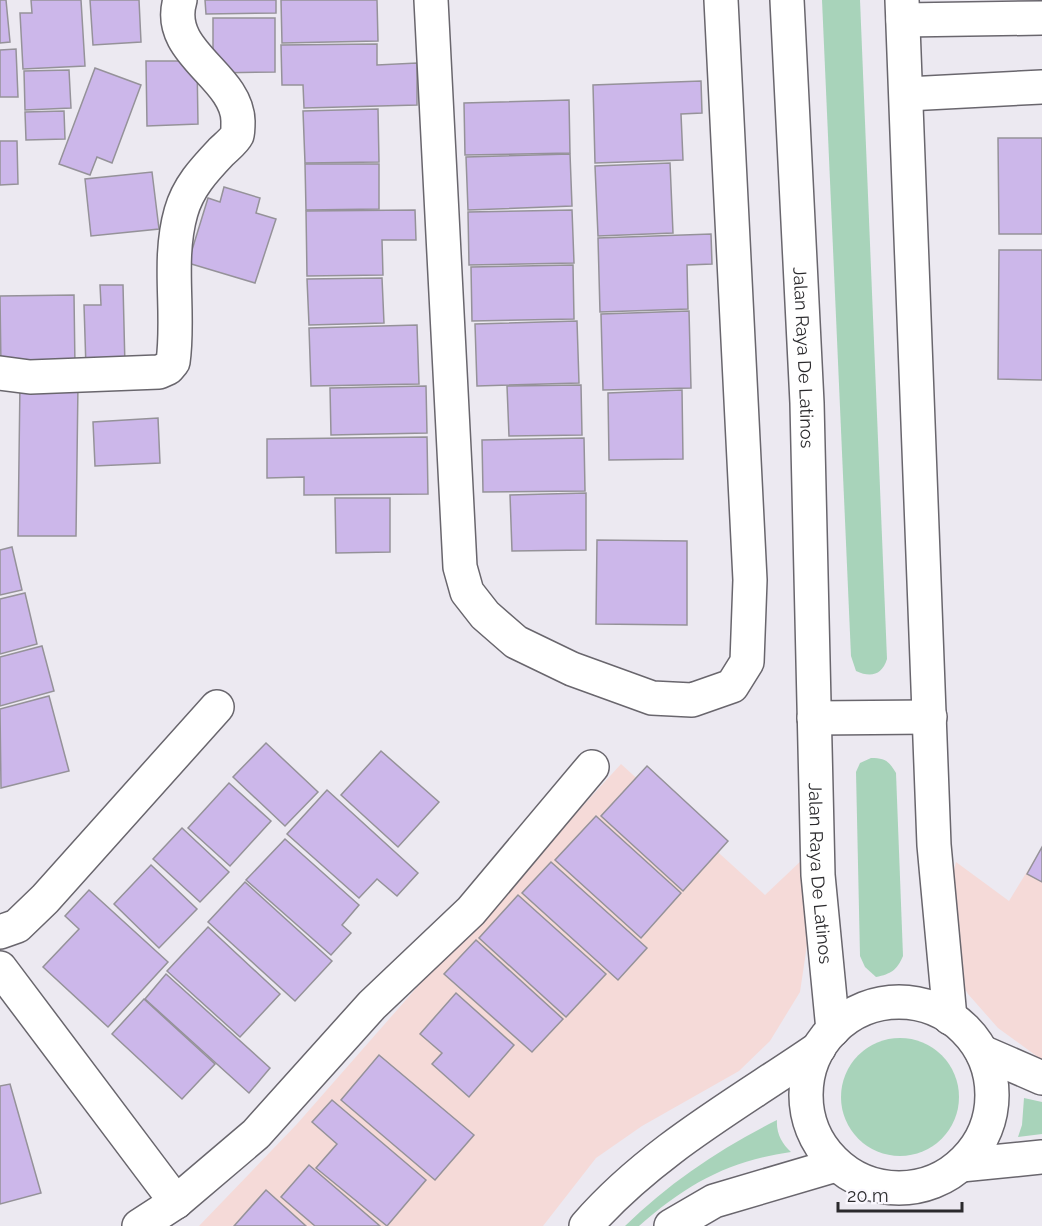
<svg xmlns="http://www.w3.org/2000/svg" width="1042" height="1226" font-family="Raleway,sans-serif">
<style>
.commercial{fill:#f5dad8}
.green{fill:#a8d3ba}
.building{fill:#ccb7ea;stroke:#959299;stroke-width:1.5}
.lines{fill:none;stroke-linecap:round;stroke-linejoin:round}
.minor-casing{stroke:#69666d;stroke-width:36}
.minor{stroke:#fff;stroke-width:33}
.labels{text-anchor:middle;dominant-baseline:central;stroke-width:4.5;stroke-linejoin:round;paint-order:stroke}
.street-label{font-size:18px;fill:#2b2a2d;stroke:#faf7fe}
</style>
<rect width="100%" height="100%" fill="#ece9f1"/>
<g class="commercial">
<path d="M 621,764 L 765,895 L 803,859 L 807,945 L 800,992 L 770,1041 L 739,1071 L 642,1126 L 596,1158 L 543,1226 L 199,1226 L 297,1124 L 419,985 Z"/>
<path d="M 1042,847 L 1042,1060 L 998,1028 L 968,994 L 950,963 L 944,907 L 956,862 L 1009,901 Z"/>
</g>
<g class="green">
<path d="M 822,0 L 860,0 L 887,659 C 882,675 871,678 856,671 L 851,656 Z"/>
<path d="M 871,758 C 885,758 889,761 896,773 L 903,956 C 897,970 891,974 876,977 L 865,967 L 860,956 L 856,772 L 860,763 Z"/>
<circle cx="900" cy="1097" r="59"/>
<path d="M 1024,1098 L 1042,1102 L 1042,1134 L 1018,1137 L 1022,1125 Z"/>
<path d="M 777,1120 C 776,1133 782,1144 791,1152 C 728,1161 687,1184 639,1226 L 625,1226 C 670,1182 721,1148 777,1120 Z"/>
</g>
<g class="building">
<path d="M 0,0 L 6,0 L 10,42 L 0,43 Z"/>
<path d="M 31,0 L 81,0 L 85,66 L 23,69 L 20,13 L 32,13 Z"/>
<path d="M 90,0 L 139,0 L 141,42 L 93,45 Z"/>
<path d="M 205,0 L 276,0 L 276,13 L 206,14 Z"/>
<path d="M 281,0 L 377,0 L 378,41 L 282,43 Z"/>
<path d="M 213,18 L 275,18 L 275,72 L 213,73 Z"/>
<path d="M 377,44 L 377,65 L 417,63 L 417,105 L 304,108 L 303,85 L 282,85 L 281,45 Z"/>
<path d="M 16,49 L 18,97 L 0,97 L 0,50 Z"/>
<path d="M 146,61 L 197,61 L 198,124 L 147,126 Z"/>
<path d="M 95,68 L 141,85 L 112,163 L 97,157 L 90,175 L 59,164 Z"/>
<path d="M 69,70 L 71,108 L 25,110 L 24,71 Z"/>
<path d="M 701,81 L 702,113 L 681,114 L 683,160 L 595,163 L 593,85 Z"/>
<path d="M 569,100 L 570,153 L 465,155 L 464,103 Z"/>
<path d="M 378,109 L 379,162 L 305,163 L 303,111 Z"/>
<path d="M 64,111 L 65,139 L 26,140 L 25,112 Z"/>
<path d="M 998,138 L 1042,138 L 1042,234 L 999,234 Z"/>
<path d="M 0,141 L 17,141 L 18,184 L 0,185 Z"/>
<path d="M 570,154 L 572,206 L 468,210 L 466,157 Z"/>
<path d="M 670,163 L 673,233 L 598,236 L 595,166 Z"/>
<path d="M 305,164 L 379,164 L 379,209 L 306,210 Z"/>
<path d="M 152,172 L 159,229 L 91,236 L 85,179 Z"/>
<path d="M 224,187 L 260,198 L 256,213 L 276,219 L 255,283 L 188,263 L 208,198 L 220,202 Z"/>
<path d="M 415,210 L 416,240 L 382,240 L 383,275 L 307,276 L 306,211 Z"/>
<path d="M 572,210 L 574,263 L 469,265 L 468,212 Z"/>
<path d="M 711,234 L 712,264 L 687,265 L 688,309 L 600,312 L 598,238 Z"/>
<path d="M 999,250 L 1042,250 L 1042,380 L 998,379 Z"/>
<path d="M 573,265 L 574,319 L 472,321 L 471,267 Z"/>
<path d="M 382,278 L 384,323 L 309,325 L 307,279 Z"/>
<path d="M 100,285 L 123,285 L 125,367 L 86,368 L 84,305 L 101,305 Z"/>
<path d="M 74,295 L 75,368 L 1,368 L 0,296 Z"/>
<path d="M 689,311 L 691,388 L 603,390 L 601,314 Z"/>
<path d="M 577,321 L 579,383 L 477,386 L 475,324 Z"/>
<path d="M 417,325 L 419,384 L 311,386 L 309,328 Z"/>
<path d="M 20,382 L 78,383 L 76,536 L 18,536 Z"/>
<path d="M 581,385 L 582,435 L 509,436 L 507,386 Z"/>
<path d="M 426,386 L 427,433 L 331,435 L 330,388 Z"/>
<path d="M 682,390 L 683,459 L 609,460 L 608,393 Z"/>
<path d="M 158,418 L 160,463 L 95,466 L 93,422 Z"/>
<path d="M 427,437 L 428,494 L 304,495 L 304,477 L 267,478 L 267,439 Z"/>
<path d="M 584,438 L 585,491 L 483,492 L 482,440 Z"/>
<path d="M 586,493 L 586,550 L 512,551 L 510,495 Z"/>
<path d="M 335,498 L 390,498 L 390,552 L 336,553 Z"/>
<path d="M 597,540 L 687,541 L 687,625 L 596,624 Z"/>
<path d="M 12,547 L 22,590 L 0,595 L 0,550 Z"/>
<path d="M 25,593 L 37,644 L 0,654 L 0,599 Z"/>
<path d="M 42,646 L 54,691 L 0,706 L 0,657 Z"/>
<path d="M 49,696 L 69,771 L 1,788 L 0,709 Z"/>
<path d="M 266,743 L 318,792 L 285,826 L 233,777 Z"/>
<path d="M 381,751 L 439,802 L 398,847 L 341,795 Z"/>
<path d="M 647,766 L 728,841 L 683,891 L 601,816 Z"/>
<path d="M 229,783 L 271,821 L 230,866 L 188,828 Z"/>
<path d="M 327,790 L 418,873 L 397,896 L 377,879 L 359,898 L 287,834 Z"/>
<path d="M 596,816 L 681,893 L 641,938 L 555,860 Z"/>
<path d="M 182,828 L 229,872 L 200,902 L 153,859 Z"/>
<path d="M 285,839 L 359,905 L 342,925 L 351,933 L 331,955 L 246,880 Z"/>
<path d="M 1042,847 L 1042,882 L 1027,874 Z"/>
<path d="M 551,862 L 647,948 L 618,980 L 522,893 Z"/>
<path d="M 151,865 L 197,909 L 159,948 L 114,904 Z"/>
<path d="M 245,882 L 332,961 L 295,1001 L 208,922 Z"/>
<path d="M 89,890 L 168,962 L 108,1027 L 43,967 L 79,929 L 65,916 Z"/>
<path d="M 518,895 L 606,974 L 566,1017 L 479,938 Z"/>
<path d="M 208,927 L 280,994 L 240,1037 L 167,971 Z"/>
<path d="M 476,940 L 563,1019 L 532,1052 L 444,974 Z"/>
<path d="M 166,974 L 270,1068 L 249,1093 L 145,999 Z"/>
<path d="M 456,993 L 514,1045 L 469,1097 L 432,1064 L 442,1053 L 420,1034 Z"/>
<path d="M 144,999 L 215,1064 L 182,1099 L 112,1034 Z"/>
<path d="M 379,1055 L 474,1135 L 435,1180 L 341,1100 Z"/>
<path d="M 10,1084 L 41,1193 L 0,1204 L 0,1086 Z"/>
<path d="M 332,1100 L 426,1180 L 387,1226 L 316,1168 L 337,1144 L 312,1122 Z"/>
<path d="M 309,1165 L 380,1226 L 315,1226 L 281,1197 Z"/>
<path d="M 266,1190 L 306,1226 L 234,1226 Z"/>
</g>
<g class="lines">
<g class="minor-casing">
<g id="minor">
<path d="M 431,0 L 460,567 L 467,592 L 485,615 L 516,642 L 572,669 L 652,698 L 692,700 L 732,686 L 747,662 L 750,580 L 721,0"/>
<path id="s1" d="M 787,0 L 807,403 L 818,875 L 833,1030"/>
<path d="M 902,0 L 934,845 L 950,1018"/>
<path d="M 903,20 L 1042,18"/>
<path d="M 907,94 L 1042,87"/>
<path d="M 0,373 L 30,377 L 159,372 L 168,368 L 173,362 C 180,313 167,261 181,212 C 188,187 204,170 221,152 C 226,147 234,141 237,135 C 238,132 238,125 238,121 C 237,75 164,53 180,0"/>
<path d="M 814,718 L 930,717"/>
<path d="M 0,932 L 17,926 L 45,899 L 217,707"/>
<path d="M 0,968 L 176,1202"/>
<circle cx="899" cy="1095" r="93"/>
<path d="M 982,1052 L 1042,1078"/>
<path d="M 961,1165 L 1042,1157"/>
<path d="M 139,1226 L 176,1202 L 256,1134 L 372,1005 L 471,911 L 592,767"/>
<path d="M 586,1226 C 650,1152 739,1103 819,1048"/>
<path d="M 671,1226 L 714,1201 L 836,1165"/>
</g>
</g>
<use href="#minor" class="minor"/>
</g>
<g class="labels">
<g class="street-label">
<text stroke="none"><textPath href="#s1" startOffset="358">Jalan Raya De Latinos</textPath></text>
<text stroke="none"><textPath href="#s1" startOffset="874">Jalan Raya De Latinos</textPath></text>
</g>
</g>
<path d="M838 1202v9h124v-9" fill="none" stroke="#2b2a2d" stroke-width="3"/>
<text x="847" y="1202" font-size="18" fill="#2b2a2d" stroke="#faf7fe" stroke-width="4.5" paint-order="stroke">20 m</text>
</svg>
